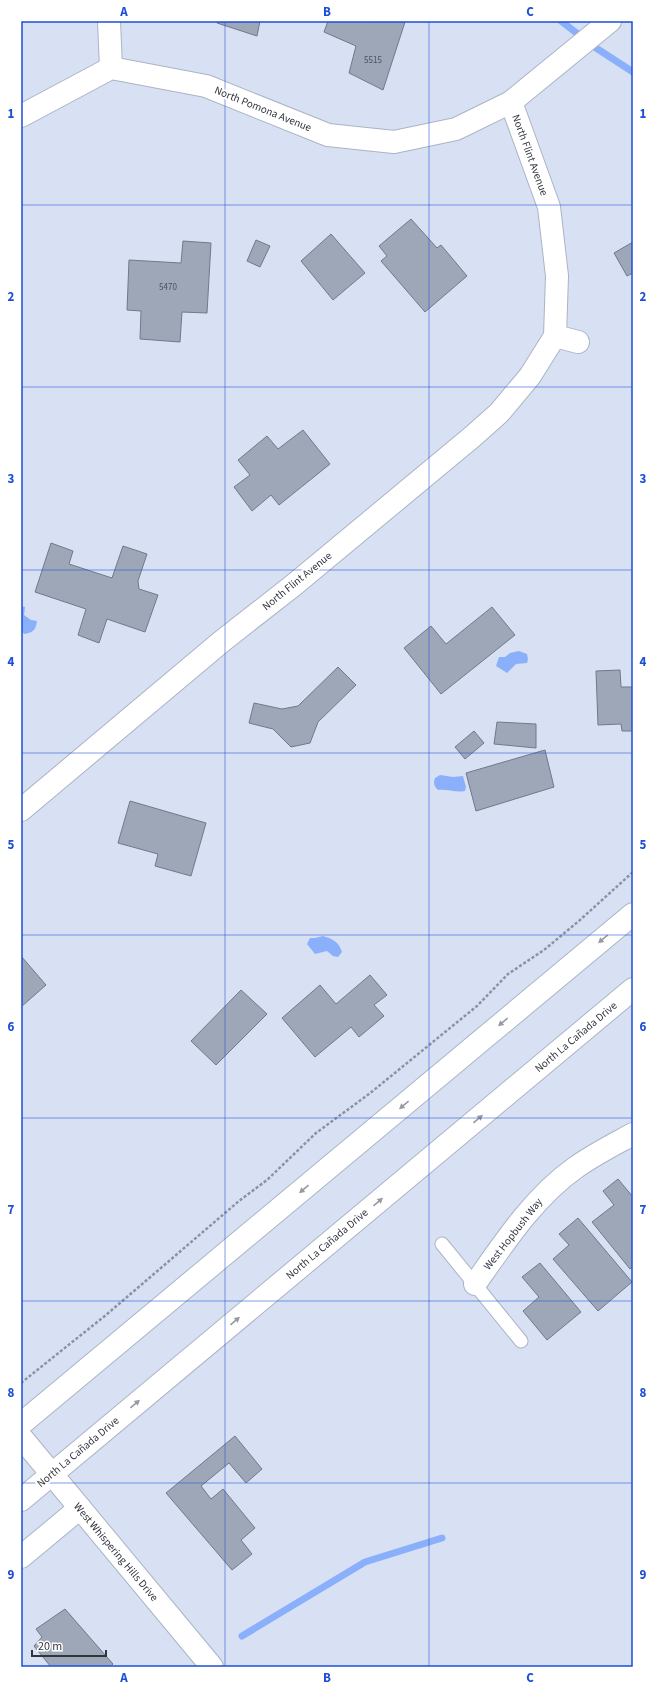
<svg xmlns="http://www.w3.org/2000/svg" width="654" height="1688" font-family="'Source Sans 3',sans-serif">
<style>
.water{fill:#8bb0fb}
.lines{fill:none;stroke-linecap:round;stroke-linejoin:round}
.stream{stroke:#8bb0fb;stroke-width:7}
.building{fill:#9ea7b8;stroke:#717989}
.lane-casing{stroke:#abb4c5;stroke-width:15}
.street-casing{stroke:#abb4c5;stroke-width:24}
.primary-casing{stroke:#abb4c5;stroke-width:24}
.path{stroke:#8c93a0;stroke-width:2.5;stroke-dasharray:3 2;stroke-linecap:butt}
.lane{stroke:#fff;stroke-width:13}
.street{stroke:#fff;stroke-width:22}
.primary{stroke:#fff;stroke-width:22}
.oneway{fill:#989a9e}
.grid{fill:none;stroke:#1d4ed8;stroke-width:1;stroke-opacity:0.55}
.labels{text-anchor:middle;dominant-baseline:central;stroke-width:4;stroke-linejoin:round;paint-order:stroke}
.number-label{font-size:9px;fill:#4c525b}
.street-label{font-size:11px;fill:#31353c;stroke:#fff}
.neatline{fill:none;stroke:#1d4ed8;stroke-width:1.5}
.grid-label{font-size:13px;text-anchor:middle;font-weight:bold;fill:#1d4ed8}
</style>
<rect width="100%" height="100%" fill="#d7e1f3"/>
<g class="water">
<path d="M 21,606 L 25,607 L 24,615 L 31,620 L 37,621 C 36,630 33,632 25,634 L 21,632 Z"/>
<path d="M 519,651 L 527,654 L 528,659 L 527,663 L 516,664 L 507,673 L 496,666 L 499,657 L 505,657 L 510,653 Z"/>
<path d="M 440,775 L 453,777 L 463,776 L 466,787 L 465,791 C 456,793 447,789 438,790 C 434,786 433,783 435,778 Z"/>
<path d="M 323,936 C 333,939 339,942 342,952 L 338,957 L 333,956 L 327,951 L 315,954 L 307,944 L 310,938 L 315,938 Z"/>
</g>
<g class="lines">
<g class="stream">
<path d="M 561,21 L 596,48 L 633,72"/>
<path d="M 242,1636 L 365,1562 L 442,1538"/>
</g>
</g>
<g class="building">
<path d="M 217,21 L 260,21 L 257,36 L 217,23 Z"/>
<path d="M 328,21 L 405,22 L 383,90 L 349,73 L 356,46 L 324,32 Z"/>
<path d="M 411,219 L 437,248 L 441,245 L 467,276 L 425,312 L 381,261 L 387,256 L 379,246 Z"/>
<path d="M 331,234 L 365,273 L 333,300 L 301,261 Z"/>
<path d="M 256,240 L 270,246 L 260,267 L 247,261 Z"/>
<path d="M 183,241 L 211,243 L 207,313 L 182,312 L 180,342 L 140,339 L 141,311 L 127,310 L 129,260 L 181,263 Z"/>
<path d="M 633,242 L 633,273 L 627,276 L 614,253 Z"/>
<path d="M 303,430 L 330,464 L 279,505 L 271,495 L 252,511 L 234,487 L 250,475 L 238,460 L 267,436 L 278,449 Z"/>
<path d="M 51,543 L 73,551 L 69,564 L 112,578 L 123,546 L 147,554 L 138,581 L 139,589 L 158,595 L 145,632 L 107,619 L 99,643 L 78,635 L 86,609 L 35,592 Z"/>
<path d="M 492,607 L 515,635 L 441,694 L 404,648 L 431,626 L 446,644 Z"/>
<path d="M 338,667 L 356,685 L 318,722 L 310,743 L 291,747 L 273,729 L 249,723 L 254,703 L 282,709 L 298,706 Z"/>
<path d="M 620,670 L 621,687 L 633,687 L 633,731 L 622,731 L 621,724 L 598,725 L 596,671 Z"/>
<path d="M 497,722 L 536,724 L 536,748 L 494,744 Z"/>
<path d="M 474,731 L 484,743 L 465,759 L 455,747 Z"/>
<path d="M 545,750 L 554,787 L 476,811 L 466,773 Z"/>
<path d="M 130,801 L 206,823 L 191,876 L 155,866 L 158,854 L 118,843 Z"/>
<path d="M 21,956 L 46,985 L 21,1007 Z"/>
<path d="M 370,975 L 387,995 L 374,1005 L 384,1016 L 359,1037 L 351,1027 L 315,1057 L 282,1018 L 320,985 L 336,1004 Z"/>
<path d="M 241,990 L 267,1014 L 216,1065 L 191,1041 Z"/>
<path d="M 618,1179 L 633,1197 L 633,1266 L 630,1269 L 592,1222 L 614,1205 L 603,1191 Z"/>
<path d="M 578,1218 L 632,1282 L 598,1311 L 553,1259 L 569,1245 L 559,1234 Z"/>
<path d="M 540,1263 L 581,1312 L 547,1340 L 523,1311 L 539,1297 L 522,1277 Z"/>
<path d="M 235,1436 L 262,1469 L 246,1483 L 229,1463 L 201,1486 L 211,1499 L 223,1489 L 255,1528 L 241,1540 L 252,1554 L 232,1570 L 166,1493 Z"/>
<path d="M 65,1609 L 113,1664 L 110,1667 L 51,1667 L 34,1646 L 42,1637 L 36,1629 Z"/>
</g>
<g class="lines">
<g class="lane-casing">
<path id="lane" d="M 442,1244 L 521,1341"/>
</g>
<g class="street-casing">
<g id="street">
<path d="M 109,21 L 111,68"/>
<path d="M 21,116 L 111,68 L 206,86 L 328,135 L 394,142 L 456,129 L 511,102"/>
<path d="M 555,336 L 578,342"/>
<path d="M 21,810 L 221,642 L 295,584 L 472,437 L 499,413 L 530,376 L 555,336 L 557,276 L 549,207 L 511,102 L 610,21"/>
<path d="M 475,1284 C 504,1243 533,1198 575,1168 C 593,1155 613,1145 633,1134"/>
<path d="M 21,1437 L 212,1667"/>
<path d="M 21,1557 L 80,1508"/>
</g>
</g>
<g class="primary-casing">
<g id="primary">
<path d="M 21,1424 L 633,914"/>
<path d="M 21,1500 L 633,989"/>
</g>
</g>
<path class="path" d="M 21,1383 L 106,1315 L 239,1201 L 267,1180 L 316,1133 L 369,1094 L 477,1006 L 508,974 L 544,950 L 580,920 L 633,872"/>
<use href="#lane" class="lane"/>
<use href="#street" class="street"/>
<use href="#primary" class="primary"/>
</g>
<defs><path id="oneway-solid" d="M-6-.8H1V-3.2L6.5 0L1 3.2V.8H-6Z"/></defs>
<g class="oneway">
<use href="#oneway-solid" transform="translate(603 939) rotate(140)"/>
<use href="#oneway-solid" transform="translate(503 1022) rotate(140)"/>
<use href="#oneway-solid" transform="translate(404 1105) rotate(140)"/>
<use href="#oneway-solid" transform="translate(478 1119) rotate(-40)"/>
<use href="#oneway-solid" transform="translate(304 1189) rotate(140)"/>
<use href="#oneway-solid" transform="translate(378 1202) rotate(-40)"/>
<use href="#oneway-solid" transform="translate(235 1321) rotate(-40)"/>
<use href="#oneway-solid" transform="translate(135 1404) rotate(-40)"/>
</g>
<path class="grid" d="M 225,21 L 225,1667M 429,21 L 429,1667M 21,205 L 633,205M 21,387 L 633,387M 21,570 L 633,570M 21,753 L 633,753M 21,935 L 633,935M 21,1118 L 633,1118M 21,1301 L 633,1301M 21,1483 L 633,1483"/>
<g class="labels">
<g class="number-label">
<text x="373" y="60">5515</text>
<text x="168" y="287">5470</text>
</g>
<g class="street-label">
<text transform="translate(263 109) rotate(22)">North Pomona Avenue</text>
<text transform="translate(530 155) rotate(70)">North Flint Avenue</text>
<text transform="translate(297 581) rotate(-39)">North Flint Avenue</text>
<text transform="translate(576 1037) rotate(-40)">North La Cañada Drive</text>
<text transform="translate(513 1234) rotate(-52)">West Hopbush Way</text>
<text transform="translate(327 1244) rotate(-40)">North La Cañada Drive</text>
<text transform="translate(78 1452) rotate(-40)">North La Cañada Drive</text>
<text transform="translate(116 1552) rotate(50)">West Whispering Hills Drive</text>
</g>
</g>
<rect width="654" height="1688" fill="none" stroke="#ffffff" stroke-width="44"/>
<path d="M32 1650v6h74v-6" fill="none" stroke="#31353c" stroke-width="2"/>
<text x="38" y="1650" font-size="12" fill="#31353c" stroke="#ffffff" stroke-width="3" paint-order="stroke">20 m</text>
<rect x="22" y="22" width="610" height="1644" class="neatline"/>
<g class="grid-label">
<text x="124" y="16">A</text>
<text x="327" y="16">B</text>
<text x="530" y="16">C</text>
<text x="11" y="118">1</text>
<text x="643" y="118">1</text>
<text x="11" y="301">2</text>
<text x="643" y="301">2</text>
<text x="11" y="483">3</text>
<text x="643" y="483">3</text>
<text x="11" y="666">4</text>
<text x="643" y="666">4</text>
<text x="11" y="849">5</text>
<text x="643" y="849">5</text>
<text x="11" y="1031">6</text>
<text x="643" y="1031">6</text>
<text x="11" y="1214">7</text>
<text x="643" y="1214">7</text>
<text x="11" y="1397">8</text>
<text x="643" y="1397">8</text>
<text x="11" y="1579">9</text>
<text x="643" y="1579">9</text>
<text x="124" y="1682">A</text>
<text x="327" y="1682">B</text>
<text x="530" y="1682">C</text>
</g>
</svg>
